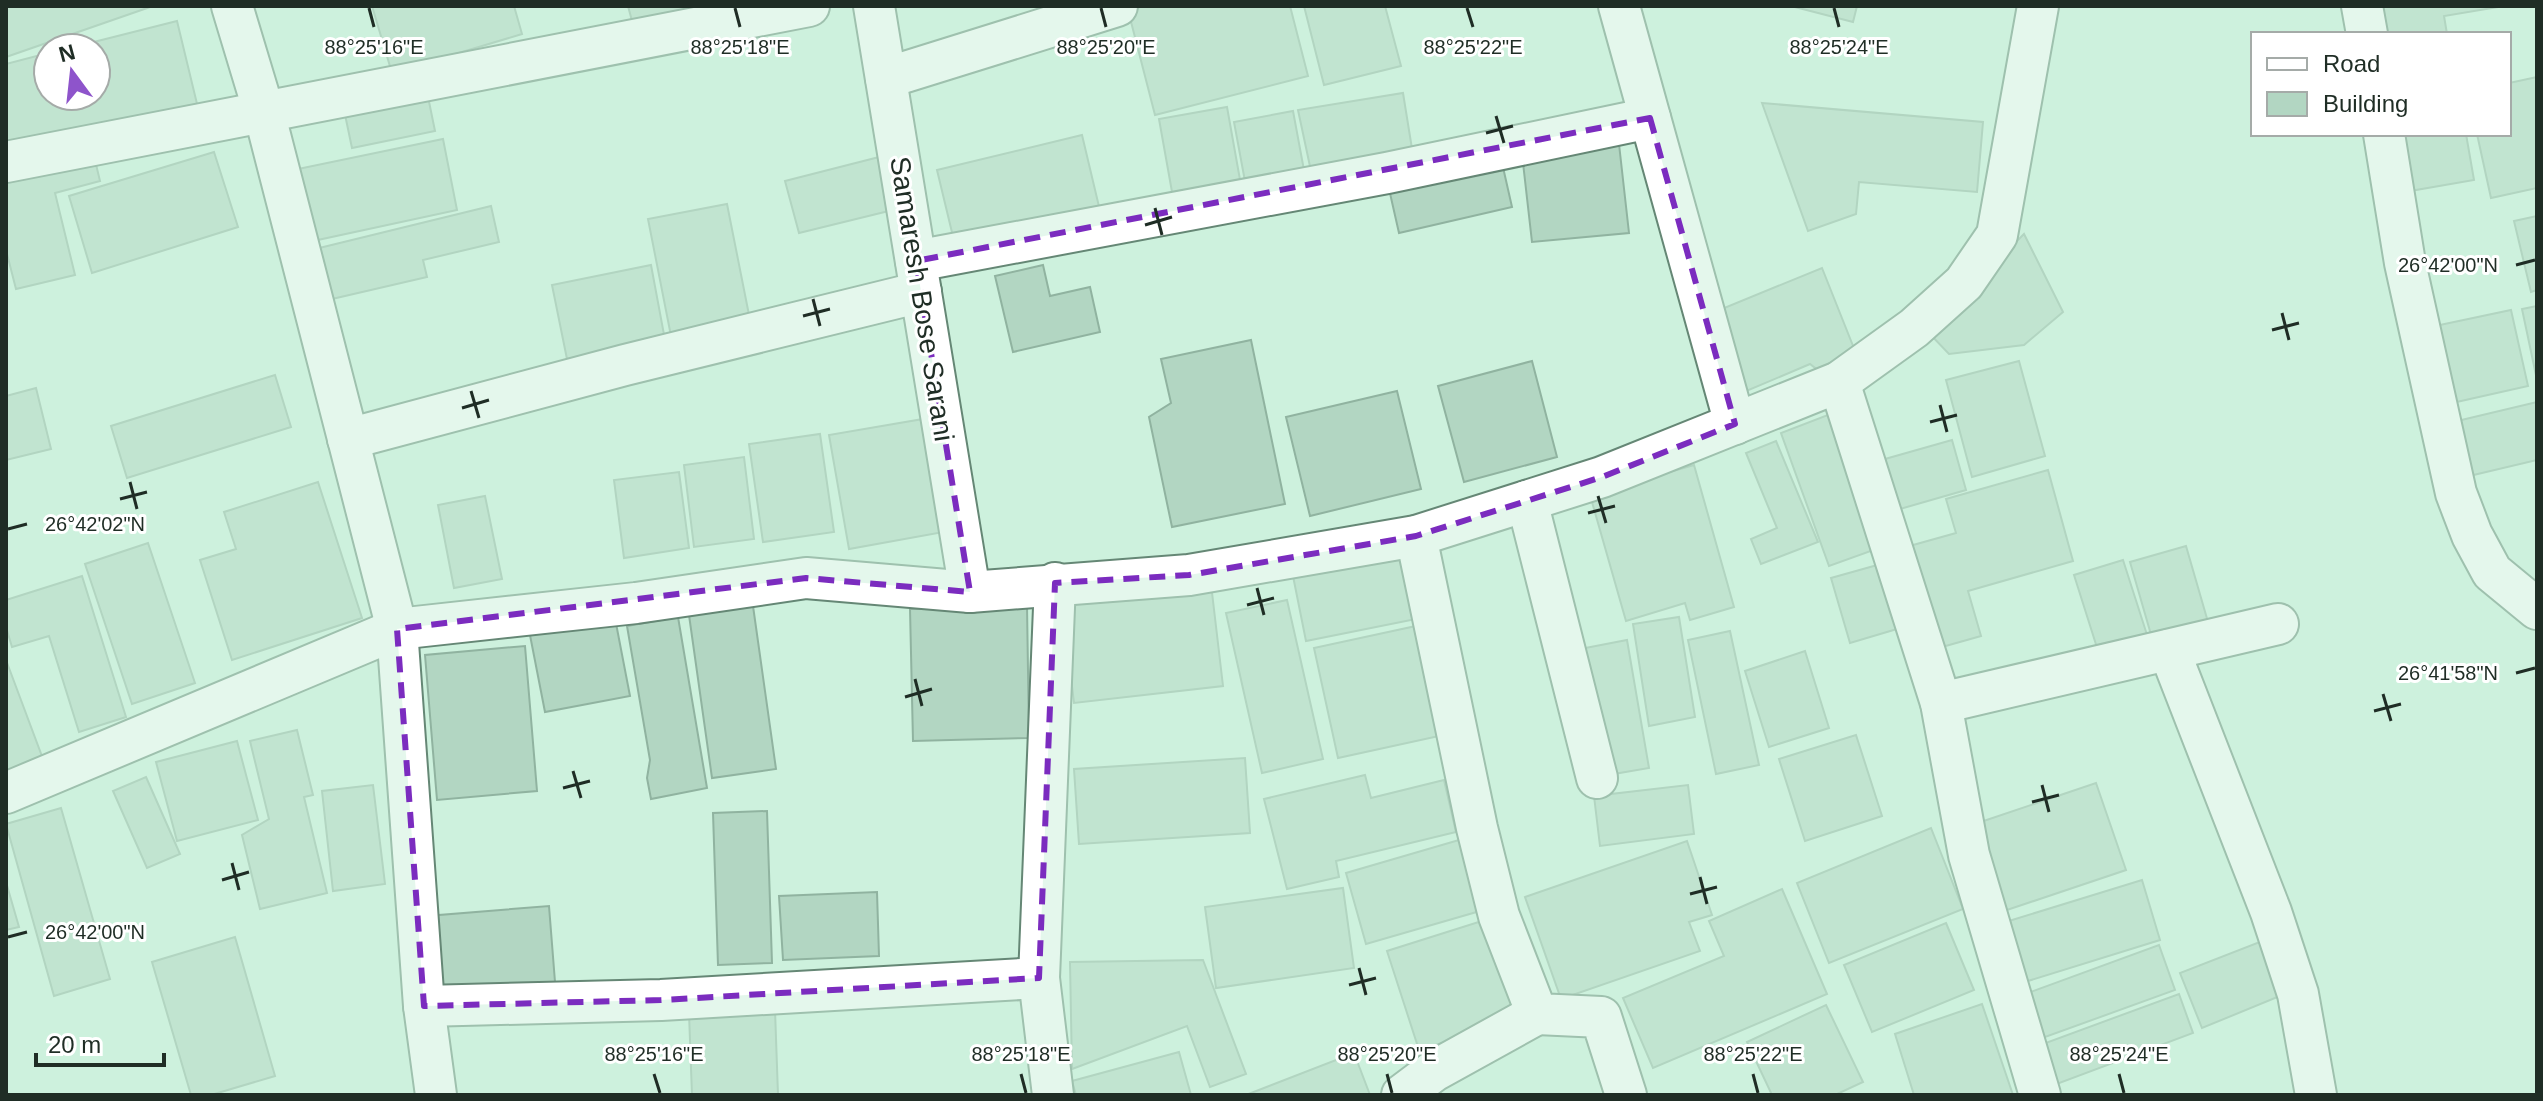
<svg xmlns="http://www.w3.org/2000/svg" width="2543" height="1101" font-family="Arial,sans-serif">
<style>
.building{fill:#b2d6c2;stroke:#90b3a0;stroke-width:2}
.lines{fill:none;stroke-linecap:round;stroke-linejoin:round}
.minor-casing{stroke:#658775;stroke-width:44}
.minor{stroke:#fff;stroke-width:40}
.marked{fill:none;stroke:#7b2cbf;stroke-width:6;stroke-dasharray:16 10;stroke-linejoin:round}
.ticks{fill:none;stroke:#1f2d25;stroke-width:3}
.labels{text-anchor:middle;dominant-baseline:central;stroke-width:6;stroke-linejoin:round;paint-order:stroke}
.street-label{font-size:28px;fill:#1f2d25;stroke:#fff}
.ticks-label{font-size:20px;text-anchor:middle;fill:#1f2d25;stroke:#fff;stroke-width:6;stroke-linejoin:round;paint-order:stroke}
</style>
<rect width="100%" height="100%" fill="#cdf1dd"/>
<g class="building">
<path d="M 6,6 L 153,6 L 6,57 Z"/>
<path d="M 372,6 L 514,6 L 522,34 L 392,73 Z"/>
<path d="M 628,6 L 728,6 L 635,32 Z"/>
<path d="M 1144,6 L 1290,6 L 1308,76 L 1155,115 L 1128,10 Z"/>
<path d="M 1304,6 L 1385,6 L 1401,66 L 1324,85 Z"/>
<path d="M 1791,6 L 1857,6 L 1853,22 Z"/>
<path d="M 2379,6 L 2504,6 L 2444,16 L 2447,34 L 2384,34 Z"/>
<path d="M 177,21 L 198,108 L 6,156 L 6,64 L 48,53 L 48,96 L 96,96 L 96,48 L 70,48 Z"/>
<path d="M 2537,77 L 2537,188 L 2491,198 L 2477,134 L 2509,134 L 2509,83 Z"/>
<path d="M 426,87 L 435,131 L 352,148 L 343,105 Z"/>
<path d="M 1403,93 L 1413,155 L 1311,171 L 1298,110 Z"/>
<path d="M 1762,103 L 1983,122 L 1977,192 L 1859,182 L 1856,214 L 1808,231 Z"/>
<path d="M 1227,107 L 1242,191 L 1174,203 L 1159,119 Z"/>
<path d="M 1293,111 L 1306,181 L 1247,192 L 1234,122 Z"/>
<path d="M 2400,134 L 2466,134 L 2474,180 L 2410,191 Z"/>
<path d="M 1082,135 L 1101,215 L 956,249 L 937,170 Z"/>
<path d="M 443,139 L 457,210 L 313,241 L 298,169 Z"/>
<path d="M 1619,144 L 1629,233 L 1532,242 L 1522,154 Z"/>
<path d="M 93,152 L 100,181 L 55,193 L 75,275 L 16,289 L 6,250 L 6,174 Z"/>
<path d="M 214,152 L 238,227 L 92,273 L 69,196 Z"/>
<path d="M 1500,154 L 1512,207 L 1399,233 L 1387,180 Z"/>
<path d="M 887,155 L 901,208 L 799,233 L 785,181 Z"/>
<path d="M 727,204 L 751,325 L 672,341 L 648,219 Z"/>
<path d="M 491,206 L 499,242 L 423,260 L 427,277 L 319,302 L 307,251 Z"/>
<path d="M 2537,216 L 2537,290 L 2531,292 L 2514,221 Z"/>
<path d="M 2024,234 L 2063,312 L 2024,345 L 1949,354 L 1927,331 Z"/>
<path d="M 651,265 L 665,340 L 567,359 L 552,285 Z"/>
<path d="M 1043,265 L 1050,296 L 1090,287 L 1100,332 L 1013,352 L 995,276 Z"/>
<path d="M 1822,268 L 1857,356 L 1819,371 L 1810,364 L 1744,392 L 1712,313 Z"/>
<path d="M 2537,306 L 2537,380 L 2522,309 Z"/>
<path d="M 2511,310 L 2528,386 L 2452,403 L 2435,326 Z"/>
<path d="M 1251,340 L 1285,504 L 1172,527 L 1149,417 L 1171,403 L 1161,359 Z"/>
<path d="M 1532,361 L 1557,457 L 1464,482 L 1438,386 Z"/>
<path d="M 2019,361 L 2045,456 L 1972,477 L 1946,380 Z"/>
<path d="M 275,375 L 291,427 L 127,478 L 111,426 Z"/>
<path d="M 36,388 L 51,449 L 6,460 L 6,396 Z"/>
<path d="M 1397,391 L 1421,489 L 1310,516 L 1286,417 Z"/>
<path d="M 2537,402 L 2537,460 L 2465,477 L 2453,422 Z"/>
<path d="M 1833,413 L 1882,547 L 1829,566 L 1781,433 Z"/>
<path d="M 929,418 L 949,531 L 849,549 L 829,435 Z"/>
<path d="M 820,434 L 834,532 L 763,542 L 749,444 Z"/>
<path d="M 1952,440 L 1966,490 L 1893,511 L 1878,461 Z"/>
<path d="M 1776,441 L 1818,542 L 1761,564 L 1751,539 L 1777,528 L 1746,453 Z"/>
<path d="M 744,457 L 754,539 L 694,547 L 684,465 Z"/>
<path d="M 1694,465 L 1734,607 L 1690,620 L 1685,603 L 1626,621 L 1590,495 Z"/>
<path d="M 2048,470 L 2073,561 L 1968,591 L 1981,636 L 1935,649 L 1906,547 L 1956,533 L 1946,499 Z"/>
<path d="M 679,472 L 689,548 L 624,558 L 614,480 Z"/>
<path d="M 318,482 L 362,618 L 232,660 L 200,560 L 236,549 L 224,512 Z"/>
<path d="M 485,496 L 502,579 L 454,588 L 438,505 Z"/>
<path d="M 148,543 L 195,683 L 132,704 L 85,564 Z"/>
<path d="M 2186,546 L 2208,622 L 2152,638 L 2130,562 Z"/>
<path d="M 1403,555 L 1416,619 L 1306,641 L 1293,576 Z"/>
<path d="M 2123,560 L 2149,641 L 2100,657 L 2074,575 Z"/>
<path d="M 1888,562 L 1907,626 L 1850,643 L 1831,578 Z"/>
<path d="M 82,576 L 126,717 L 79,732 L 49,636 L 12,647 L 6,627 L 6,600 Z"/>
<path d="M 1211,584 L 1223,686 L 1074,703 L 1062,601 Z"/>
<path d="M 1287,600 L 1323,759 L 1262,773 L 1226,613 Z"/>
<path d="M 1027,605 L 1029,738 L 913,741 L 910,609 Z"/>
<path d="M 753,606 L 776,769 L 712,778 L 689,615 Z"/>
<path d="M 614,613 L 630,696 L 545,712 L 529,630 Z"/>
<path d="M 678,617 L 707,788 L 651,799 L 647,778 L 650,760 L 627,626 Z"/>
<path d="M 1679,617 L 1695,717 L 1649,726 L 1633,624 Z"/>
<path d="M 1416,626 L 1439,736 L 1338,758 L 1314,648 Z"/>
<path d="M 1730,631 L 1759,765 L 1716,774 L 1688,640 Z"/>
<path d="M 1627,640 L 1649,768 L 1602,776 L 1580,649 Z"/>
<path d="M 525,646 L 537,791 L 437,800 L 425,655 Z"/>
<path d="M 1805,651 L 1829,728 L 1769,747 L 1745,671 Z"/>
<path d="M 6,660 L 46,767 L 6,783 Z"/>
<path d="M 297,730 L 313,795 L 304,797 L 327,893 L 260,909 L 242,835 L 269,819 L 250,741 Z"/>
<path d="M 1856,735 L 1882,816 L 1805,841 L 1779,759 Z"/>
<path d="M 237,741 L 258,820 L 177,841 L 156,762 Z"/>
<path d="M 1245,758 L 1250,833 L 1079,844 L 1074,769 Z"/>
<path d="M 1365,775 L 1371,798 L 1444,780 L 1456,832 L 1336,861 L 1339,877 L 1287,889 L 1264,799 Z"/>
<path d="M 146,777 L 180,854 L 147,868 L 113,791 Z"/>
<path d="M 2096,783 L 2126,870 L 1995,914 L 1966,827 Z"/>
<path d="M 373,785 L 385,884 L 333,891 L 322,791 Z"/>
<path d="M 1688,785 L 1694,834 L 1600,846 L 1594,796 Z"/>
<path d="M 61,808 L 110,979 L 54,996 L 6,824 Z"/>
<path d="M 767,811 L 772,963 L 718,965 L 713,813 Z"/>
<path d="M 1931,828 L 1963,909 L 1829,963 L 1797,883 Z"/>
<path d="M 1459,840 L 1480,911 L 1366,944 L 1346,873 Z"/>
<path d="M 1687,841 L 1712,915 L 1689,922 L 1700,951 L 1561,999 L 1525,897 Z"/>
<path d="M 2142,880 L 2160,940 L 2015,985 L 1996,925 Z"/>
<path d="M 6,882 L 19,927 L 6,930 Z"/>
<path d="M 1343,888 L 1354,968 L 1216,988 L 1205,907 Z"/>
<path d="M 1782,889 L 1827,994 L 1653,1068 L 1623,998 L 1724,956 L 1709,921 Z"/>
<path d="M 877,892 L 879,956 L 783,960 L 779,896 Z"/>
<path d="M 549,906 L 555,982 L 433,992 L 427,916 Z"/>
<path d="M 1485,920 L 1517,1020 L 1419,1050 L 1387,951 Z"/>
<path d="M 1946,923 L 1974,990 L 1872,1032 L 1844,965 Z"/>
<path d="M 235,937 L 275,1076 L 211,1095 L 191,1095 L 152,962 Z"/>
<path d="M 2270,938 L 2292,991 L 2202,1028 L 2180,973 Z"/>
<path d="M 2159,945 L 2175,990 L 2034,1041 L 2017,997 Z"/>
<path d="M 1203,960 L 1246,1074 L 1210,1087 L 1187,1026 L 1072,1069 L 1070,962 Z"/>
<path d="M 2179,994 L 2193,1033 L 2046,1088 L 2032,1048 Z"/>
<path d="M 1982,1004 L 2013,1095 L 1914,1095 L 1895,1034 Z"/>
<path d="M 1826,1005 L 1863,1082 L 1835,1095 L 1772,1095 L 1747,1042 Z"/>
<path d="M 775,1010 L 778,1095 L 692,1095 L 689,1013 Z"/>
<path d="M 1179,1052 L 1191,1095 L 1076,1095 L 1072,1081 Z"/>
<path d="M 1354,1053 L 1370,1095 L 1246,1095 Z"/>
</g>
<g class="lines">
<g class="minor-casing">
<g id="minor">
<path d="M 232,6 L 264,112 L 397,629 L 424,1006 L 436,1095"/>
<path d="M 874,6 L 970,592"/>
<path d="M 1619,6 L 1735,424"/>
<path d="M 2362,6 L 2367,34"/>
<path d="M 886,78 L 1117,6"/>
<path d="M 2384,134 L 2405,263 L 2456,493 L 2472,535 L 2492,572 L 2537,609"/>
<path d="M 6,162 L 809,6"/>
<path d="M 916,261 L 1387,173 L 1650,118"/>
<path d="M 1839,382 L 1941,703 L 1969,855 L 2040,1095"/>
<path d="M 348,439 L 625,365 L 921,292"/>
<path d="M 1527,501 L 1597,778"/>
<path d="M 1416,536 L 1477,828 L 1499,916 L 1537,1014 L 1601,1017 L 1626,1095"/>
<path d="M 2169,650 L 2271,912 L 2298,994 L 2316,1095"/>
<path d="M 1941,703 L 2278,624"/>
<path d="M 6,793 L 397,629 L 636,603 L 806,578 L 970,592 L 1189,575 L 1416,536 L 1602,477 L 1839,382 L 1914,328 L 1964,283 L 1997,235 L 2038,6"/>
<path d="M 424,1006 L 661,1000 L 1039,978"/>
<path d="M 1053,1095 L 1039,978 L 1055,583"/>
<path d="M 1402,1095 L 1434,1071 L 1537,1014"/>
</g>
</g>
<use href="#minor" class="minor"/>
</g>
<path d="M0 0H2543V1101H0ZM 1650,118 L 1735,424 L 1602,477 L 1416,536 L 1189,575 L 1055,583 L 1039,978 L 661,1000 L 424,1006 L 397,629 L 806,578 L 970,592 L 916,261 Z" fill="#cdf1dd" fill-opacity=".55" fill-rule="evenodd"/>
<path class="marked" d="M 1650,118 L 1735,424 L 1602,477 L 1416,536 L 1189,575 L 1055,583 L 1039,978 L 661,1000 L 424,1006 L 397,629 L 806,578 L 970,592 L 916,261 Z"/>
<path class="ticks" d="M 369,8 L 374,27M 735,8 L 740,27M 1101,8 L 1106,27M 1467,8 L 1473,27M 1834,8 L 1839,27M 1496,116 L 1504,143M 1486,133 L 1513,126M 1155,208 L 1162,235M 1145,225 L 1172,217M 2516,265 L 2535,260M 813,299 L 820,326M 2282,313 L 2289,340M 803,316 L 830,309M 2272,330 L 2299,323M 471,391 L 479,418M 1940,405 L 1947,432M 462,408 L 489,400M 1930,422 L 1957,415M 130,482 L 137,509M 1598,496 L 1606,523M 120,499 L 147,492M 1588,513 L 1615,506M 8,529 L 27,524M 1257,588 L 1264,615M 1247,605 L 1274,598M 2516,673 L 2535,668M 915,679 L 922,706M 2383,694 L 2391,721M 905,697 L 932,689M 2374,711 L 2401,704M 573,771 L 581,798M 2042,785 L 2049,812M 563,788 L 590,781M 2032,802 L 2059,795M 232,863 L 239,890M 1700,877 L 1707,904M 222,880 L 249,872M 1690,894 L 1717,887M 8,937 L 27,932M 1359,968 L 1366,995M 1349,985 L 1376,978M 654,1074 L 660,1093M 1021,1074 L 1026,1093M 1387,1074 L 1392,1093M 1753,1074 L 1758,1093M 2119,1074 L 2124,1093"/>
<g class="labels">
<g class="street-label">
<text transform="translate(922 299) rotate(81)">Samaresh Bose Sarani</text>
</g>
</g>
<g class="ticks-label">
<text x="1839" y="54">88°25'24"E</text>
<text x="374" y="54">88°25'16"E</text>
<text x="740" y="54">88°25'18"E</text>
<text x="1106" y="54">88°25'20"E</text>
<text x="1473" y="54">88°25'22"E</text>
<text x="2448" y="272">26°42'00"N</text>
<text x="95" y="531">26°42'02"N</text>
<text x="2448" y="680">26°41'58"N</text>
<text x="95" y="939">26°42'00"N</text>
<text x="654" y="1061">88°25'16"E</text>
<text x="1021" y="1061">88°25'18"E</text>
<text x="1387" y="1061">88°25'20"E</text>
<text x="1753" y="1061">88°25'22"E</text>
<text x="2119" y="1061">88°25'24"E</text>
</g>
<rect width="2543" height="1101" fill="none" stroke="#1f2d25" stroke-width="16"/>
<rect x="2251" y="32" width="260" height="104" fill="#ffffff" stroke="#a5aba8" stroke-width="2"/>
<rect x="2267" y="58" width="40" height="12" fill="#ffffff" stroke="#a5aba8" stroke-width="2"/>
<text x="2323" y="72" font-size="24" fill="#1f2d25">Road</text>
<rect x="2267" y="92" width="40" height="24" fill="#b2d6c2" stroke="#a5aba8" stroke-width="2"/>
<text x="2323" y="112" font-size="24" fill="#1f2d25">Building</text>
<g transform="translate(72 72) rotate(345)"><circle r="38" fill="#ffffff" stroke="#a5aba8" stroke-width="2"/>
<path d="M0-6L14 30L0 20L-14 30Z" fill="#8e54cb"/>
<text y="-12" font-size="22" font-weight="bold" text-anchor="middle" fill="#1f2d25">N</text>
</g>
<path d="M36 1053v12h128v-12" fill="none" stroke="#1f2d25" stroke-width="4"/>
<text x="48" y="1053" font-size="24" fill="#1f2d25" stroke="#ffffff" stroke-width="6" paint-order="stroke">20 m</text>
</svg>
